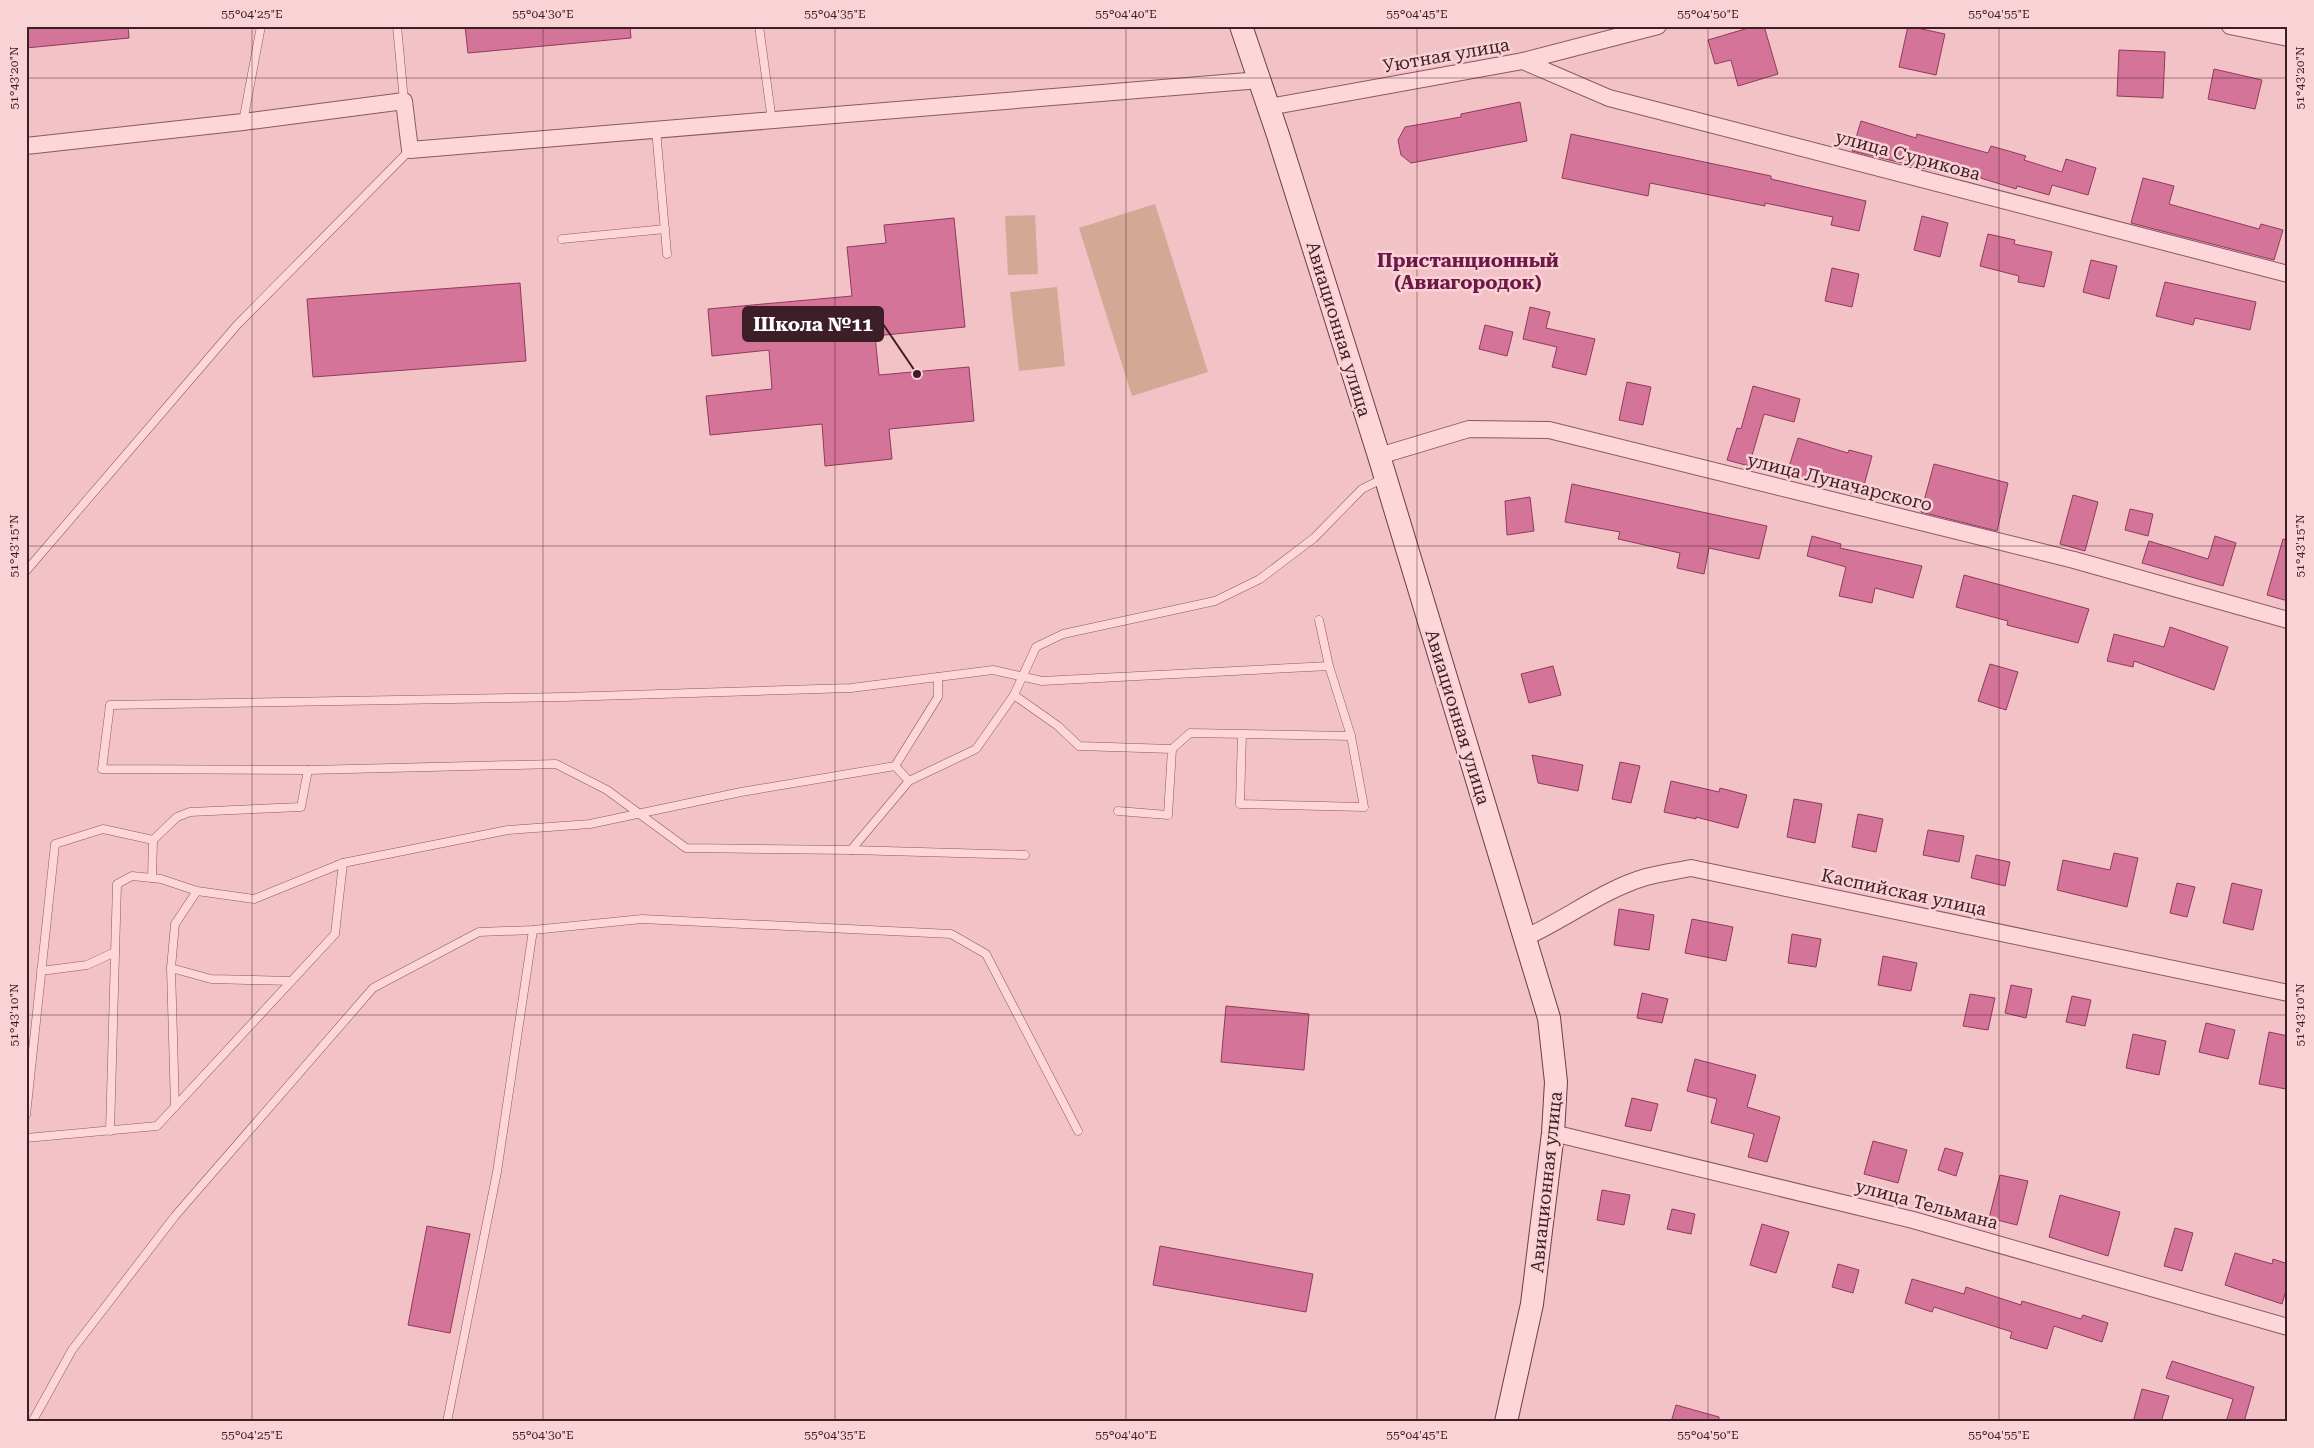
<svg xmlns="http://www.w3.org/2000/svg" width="2314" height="1448" font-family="'Roboto Serif',serif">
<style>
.green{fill:#d2a994}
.building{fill:#d47498;stroke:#903a5c}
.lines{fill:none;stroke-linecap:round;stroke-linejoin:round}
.lane-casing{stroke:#8e5765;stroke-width:9}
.street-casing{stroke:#8e5765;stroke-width:18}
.secondary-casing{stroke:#703a4a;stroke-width:24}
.lane{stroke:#fcd6d9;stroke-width:8}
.street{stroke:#fcd6d9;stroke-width:16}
.secondary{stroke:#fcd6d9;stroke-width:22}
.ticks{fill:none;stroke:#3d1d26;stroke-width:1;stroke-opacity:0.45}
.labels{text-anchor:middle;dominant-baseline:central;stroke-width:5;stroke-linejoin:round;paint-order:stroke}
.street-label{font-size:18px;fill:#3d1d26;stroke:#f9d2d5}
.neighbourhood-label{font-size:19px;font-weight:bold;fill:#6e1849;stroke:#f9d2d5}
.leader{fill:none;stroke:#3d1d26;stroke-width:2}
.callout-dot{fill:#3d1d26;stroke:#f9d2d5;stroke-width:2}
.callout{fill:#3d1d26;stroke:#3d1d26;stroke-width:2}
.callout-label{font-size:19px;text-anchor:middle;font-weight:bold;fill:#fff}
.neatline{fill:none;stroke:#3d1d26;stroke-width:2}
.ticks-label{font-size:12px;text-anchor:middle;fill:#3d1d26}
</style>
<rect width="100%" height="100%" fill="#f2c2c6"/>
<g class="green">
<path d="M 1155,204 L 1208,372 L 1132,396 L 1079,228 Z"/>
<path d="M 1035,215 L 1038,274 L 1008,275 L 1005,216 Z"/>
<path d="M 1057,287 L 1065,366 L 1019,371 L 1010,292 Z"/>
</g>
<g class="building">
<path d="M 26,26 L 128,26 L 129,38 L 26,48 Z"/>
<path d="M 465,26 L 630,26 L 631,38 L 468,53 Z"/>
<path d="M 1755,26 L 1764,26 L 1778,74 L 1738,86 L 1731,60 L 1715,64 L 1708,40 Z"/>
<path d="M 1908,26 L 1945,34 L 1936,75 L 1899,67 Z"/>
<path d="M 2119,50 L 2165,52 L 2163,98 L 2117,96 Z"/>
<path d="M 2214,69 L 2262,80 L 2255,109 L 2208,99 Z"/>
<path d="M 1520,102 L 1527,141 L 1411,163 L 1401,155 L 1398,140 L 1405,127 L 1461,117 L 1461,114 Z"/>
<path d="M 1861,121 L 1916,138 L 1917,134 L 1988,153 L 1991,146 L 2026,156 L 2024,160 L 2062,172 L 2066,159 L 2096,168 L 2088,195 L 2052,185 L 2049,195 L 2017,186 L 2016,189 L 1958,171 L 1956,176 L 1852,151 Z"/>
<path d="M 1571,134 L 1771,176 L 1771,179 L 1866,201 L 1859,231 L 1831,225 L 1833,217 L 1765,203 L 1765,206 L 1650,183 L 1648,196 L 1562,178 Z"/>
<path d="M 2143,178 L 2174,186 L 2169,204 L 2259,229 L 2261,224 L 2283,230 L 2274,260 L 2131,223 Z"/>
<path d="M 1922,216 L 1948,223 L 1940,257 L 1914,250 Z"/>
<path d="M 954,218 L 965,327 L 875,336 L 879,375 L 969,367 L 974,421 L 889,429 L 892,459 L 825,466 L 822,424 L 710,435 L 706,396 L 772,389 L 769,350 L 712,356 L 708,309 L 852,296 L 847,247 L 886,243 L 884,225 Z"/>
<path d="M 1988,234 L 2015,240 L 2014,244 L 2052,252 L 2044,287 L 2018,282 L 2019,276 L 1980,266 Z"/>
<path d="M 2091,260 L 2117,266 L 2109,299 L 2083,292 Z"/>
<path d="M 1832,268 L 1859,274 L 1852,307 L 1825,301 Z"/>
<path d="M 2165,282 L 2256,302 L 2250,330 L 2195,318 L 2193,325 L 2156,316 Z"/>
<path d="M 520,283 L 526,361 L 313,377 L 307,299 Z"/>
<path d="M 1530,307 L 1550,312 L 1546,328 L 1595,339 L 1586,375 L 1552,367 L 1557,347 L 1523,339 Z"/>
<path d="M 1485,325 L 1513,332 L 1507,356 L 1479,349 Z"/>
<path d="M 1627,382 L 1651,387 L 1643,425 L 1619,420 Z"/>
<path d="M 1753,386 L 1800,399 L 1794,422 L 1764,414 L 1749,466 L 1727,460 L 1737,428 L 1741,429 Z"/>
<path d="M 1798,438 L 1848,453 L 1849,450 L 1872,456 L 1861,496 L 1787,473 Z"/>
<path d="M 1934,464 L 2008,483 L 1997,531 L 1921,512 Z"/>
<path d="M 1572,484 L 1767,526 L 1759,559 L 1709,548 L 1704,574 L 1677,568 L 1680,553 L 1618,539 L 1620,532 L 1565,522 Z"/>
<path d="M 2073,495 L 2098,502 L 2085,551 L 2060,544 Z"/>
<path d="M 1530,497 L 1534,531 L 1507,535 L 1505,501 Z"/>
<path d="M 2130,509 L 2153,514 L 2148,536 L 2125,530 Z"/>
<path d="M 1812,536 L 1841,544 L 1840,548 L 1922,566 L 1913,598 L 1875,588 L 1872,603 L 1839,596 L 1846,567 L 1807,556 Z"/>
<path d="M 2215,536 L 2236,543 L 2223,586 L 2142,563 L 2149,541 L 2208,559 Z"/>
<path d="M 2283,539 L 2288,540 L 2288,601 L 2267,595 Z"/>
<path d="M 1964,575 L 2089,609 L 2078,643 L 2007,625 L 2008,621 L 1956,607 Z"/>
<path d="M 2170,627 L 2228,647 L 2214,690 L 2134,661 L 2133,667 L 2107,661 L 2114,634 L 2164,647 Z"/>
<path d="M 1990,664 L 2018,672 L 2006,710 L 1978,701 Z"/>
<path d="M 1553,666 L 1561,695 L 1529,703 L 1521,674 Z"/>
<path d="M 1532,755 L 1583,765 L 1578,791 L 1538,783 Z"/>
<path d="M 1620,762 L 1640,766 L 1631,803 L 1612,799 Z"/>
<path d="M 1671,781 L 1719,792 L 1720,788 L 1747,795 L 1738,828 L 1696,817 L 1696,819 L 1664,812 Z"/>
<path d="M 1794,799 L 1822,804 L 1815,843 L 1787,837 Z"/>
<path d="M 1858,814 L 1883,819 L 1876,852 L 1852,847 Z"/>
<path d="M 1928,830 L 1964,836 L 1959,862 L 1923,855 Z"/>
<path d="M 2114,853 L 2138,858 L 2127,907 L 2057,890 L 2063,860 L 2110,870 Z"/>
<path d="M 1976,855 L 2010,862 L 2005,886 L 1971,878 Z"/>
<path d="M 2177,883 L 2195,887 L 2187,917 L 2170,913 Z"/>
<path d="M 2232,883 L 2262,890 L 2253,930 L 2223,923 Z"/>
<path d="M 1619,909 L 1654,915 L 1649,950 L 1614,945 Z"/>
<path d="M 1692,919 L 1733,927 L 1726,961 L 1685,953 Z"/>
<path d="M 1792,934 L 1821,939 L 1816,967 L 1788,963 Z"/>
<path d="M 1883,956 L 1917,963 L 1911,991 L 1878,985 Z"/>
<path d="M 2011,985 L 2032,989 L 2026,1018 L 2005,1013 Z"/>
<path d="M 1642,993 L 1668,999 L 1662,1023 L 1637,1018 Z"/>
<path d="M 1970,994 L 1995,998 L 1988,1030 L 1963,1026 Z"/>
<path d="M 2072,996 L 2091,1000 L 2085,1026 L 2066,1022 Z"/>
<path d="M 1226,1006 L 1309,1014 L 1304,1070 L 1221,1062 Z"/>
<path d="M 2206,1023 L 2235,1030 L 2228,1059 L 2199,1052 Z"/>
<path d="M 2269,1032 L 2288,1036 L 2286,1089 L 2259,1084 Z"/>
<path d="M 2133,1034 L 2166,1041 L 2159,1075 L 2126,1068 Z"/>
<path d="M 1695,1059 L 1756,1075 L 1747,1107 L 1780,1117 L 1767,1162 L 1748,1157 L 1754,1134 L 1711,1123 L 1717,1099 L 1687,1091 Z"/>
<path d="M 1632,1098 L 1658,1104 L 1651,1131 L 1625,1126 Z"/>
<path d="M 1873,1141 L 1907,1150 L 1898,1183 L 1864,1174 Z"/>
<path d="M 1945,1148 L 1963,1153 L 1956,1176 L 1938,1170 Z"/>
<path d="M 2000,1175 L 2028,1181 L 2017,1225 L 1989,1218 Z"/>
<path d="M 1602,1190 L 1630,1195 L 1624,1225 L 1597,1220 Z"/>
<path d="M 2060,1195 L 2120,1212 L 2108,1256 L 2049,1237 Z"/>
<path d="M 1672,1209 L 1695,1214 L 1691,1234 L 1667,1229 Z"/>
<path d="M 1762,1224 L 1789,1232 L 1776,1273 L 1750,1265 Z"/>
<path d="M 427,1226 L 470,1234 L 450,1333 L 408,1325 Z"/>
<path d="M 2175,1228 L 2193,1233 L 2182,1271 L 2164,1266 Z"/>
<path d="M 1160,1246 L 1313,1274 L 1306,1312 L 1153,1285 Z"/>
<path d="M 2235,1253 L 2272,1264 L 2273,1259 L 2288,1264 L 2288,1284 L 2282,1304 L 2225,1285 Z"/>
<path d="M 1838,1264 L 1859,1270 L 1853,1293 L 1832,1287 Z"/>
<path d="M 1912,1279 L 1964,1294 L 1966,1287 L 2021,1305 L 2022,1301 L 2081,1319 L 2083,1315 L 2108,1323 L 2102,1342 L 2054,1326 L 2047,1349 L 2010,1338 L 2012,1332 L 1934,1307 L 1932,1312 L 1905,1303 Z"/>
<path d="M 2172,1361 L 2254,1387 L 2244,1422 L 2226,1422 L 2233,1399 L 2166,1378 Z"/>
<path d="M 2142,1389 L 2169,1396 L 2161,1422 L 2133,1422 Z"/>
<path d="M 1676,1405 L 1719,1417 L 1719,1422 L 1671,1422 Z"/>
</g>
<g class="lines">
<g class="lane-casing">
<g id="lane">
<path d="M 397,26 L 404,101"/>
<path d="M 759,26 L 772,121"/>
<path d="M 243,122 L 261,26"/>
<path d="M 656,130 L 667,254"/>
<path d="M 562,239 L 665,229"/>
<path d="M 26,571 L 237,325 L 410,150"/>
<path d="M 1319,620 L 1329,666 L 1351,736"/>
<path d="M 1329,666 L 1042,681 L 993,670 L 851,688 L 564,697 L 110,705 L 102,769 L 308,770 L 556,764 L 607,790 L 686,848 L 851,850 L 909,781 L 976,749 L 1014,695 L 1036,647 L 1063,634 L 1215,601 L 1260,579 L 1314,538 L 1362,489 L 1384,478"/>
<path d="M 1014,695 L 1058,726 L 1079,746 L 1172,749 L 1168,815 L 1118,811"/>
<path d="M 1172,749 L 1190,733 L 1351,736 L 1364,807 L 1240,804 L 1242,734"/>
<path d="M 895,766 L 938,697 L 938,677"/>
<path d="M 851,850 L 1025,855"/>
<path d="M 152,878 L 153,840 L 177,817 L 190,812 L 301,807 L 308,770"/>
<path d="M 171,968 L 211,979 L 291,981"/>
<path d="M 41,971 L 87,965 L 115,952"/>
<path d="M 175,1107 L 171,968 L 175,924 L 197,891"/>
<path d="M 26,1115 L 55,844 L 103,829 L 153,840"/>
<path d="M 110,1131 L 117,884 L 132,876 L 152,878 L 161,879 L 197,891 L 254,899 L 343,863 L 508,830 L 590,824 L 741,792 L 895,766 L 909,781"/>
<path d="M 26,1138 L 157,1126 L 335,934 L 343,863"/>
<path d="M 32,1422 L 72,1350 L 175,1216 L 373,988 L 479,932 L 533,930 L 642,919 L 951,934 L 986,954 L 1078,1131"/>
<path d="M 447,1422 L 497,1172 L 533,930"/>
</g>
</g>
<g class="street-casing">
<g id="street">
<path d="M 2230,26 L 2288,38"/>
<path d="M 1523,61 L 1609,98 L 2288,274"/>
<path d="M 1269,107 L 1523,61 L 1658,26"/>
<path d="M 26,146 L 243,122 L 404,101 L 410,150 L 1260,80"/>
<path d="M 1379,456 L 1469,429 L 1549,430 L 2074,560 L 2288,620"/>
<path d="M 1524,938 C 1565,920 1602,890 1646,877 C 1660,873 1676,871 1691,868 L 2288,993"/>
<path d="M 1553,1133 L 1913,1220 L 2288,1327"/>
</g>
</g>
<g class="secondary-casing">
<path id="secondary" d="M 1241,26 L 1278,135 L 1379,456 L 1549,1018 L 1556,1082 L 1553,1133 L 1532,1304 L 1506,1422"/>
</g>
<use href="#lane" class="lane"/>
<use href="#street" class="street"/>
<use href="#secondary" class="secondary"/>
</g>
<path class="ticks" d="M 252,26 L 252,1422M 543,26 L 543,1422M 835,26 L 835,1422M 1126,26 L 1126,1422M 1417,26 L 1417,1422M 1708,26 L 1708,1422M 1999,26 L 1999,1422M 26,78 L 2288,78M 26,546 L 2288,546M 26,1015 L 2288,1015"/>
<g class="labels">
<g class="street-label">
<text transform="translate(1446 55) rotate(-10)">Уютная улица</text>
<text transform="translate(1908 155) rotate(15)">улица Сурикова</text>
<text transform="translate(1339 329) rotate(73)">Авиационная улица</text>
<text transform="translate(1840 482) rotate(14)">улица Луначарского</text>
<text transform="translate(1458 717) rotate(73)">Авиационная улица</text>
<text transform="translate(1904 892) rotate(12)">Каспийская улица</text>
<text transform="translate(1546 1182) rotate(-84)">Авиационная улица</text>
<text transform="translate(1927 1204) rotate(15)">улица Тельмана</text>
</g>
<g class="neighbourhood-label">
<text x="1468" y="260">Пристанционный<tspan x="1468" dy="22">(Авиагородок)</tspan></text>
</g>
</g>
<path class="leader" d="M917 374L883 324"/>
<circle class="callout-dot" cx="917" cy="374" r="5"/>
<rect class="callout" x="743" y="307" width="140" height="34" rx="5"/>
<g class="callout-label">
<text x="813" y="331">Школа №11</text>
</g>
<rect width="2314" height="1448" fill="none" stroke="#f9d2d5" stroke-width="55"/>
<rect x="28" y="28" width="2258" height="1392" class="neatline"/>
<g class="ticks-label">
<text x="252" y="18">55°04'25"E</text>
<text x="543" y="18">55°04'30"E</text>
<text x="835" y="18">55°04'35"E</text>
<text x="1126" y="18">55°04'40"E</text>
<text x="1417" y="18">55°04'45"E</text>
<text x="1708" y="18">55°04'50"E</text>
<text x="1999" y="18">55°04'55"E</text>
<text transform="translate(14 78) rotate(-90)" y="4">51°43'20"N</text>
<text transform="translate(2300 78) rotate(-90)" y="4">51°43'20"N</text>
<text transform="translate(14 546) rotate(-90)" y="4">51°43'15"N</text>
<text transform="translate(2300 546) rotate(-90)" y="4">51°43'15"N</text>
<text transform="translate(14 1015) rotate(-90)" y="4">51°43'10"N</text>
<text transform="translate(2300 1015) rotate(-90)" y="4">51°43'10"N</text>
<text x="252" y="1439">55°04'25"E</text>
<text x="543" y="1439">55°04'30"E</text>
<text x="835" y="1439">55°04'35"E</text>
<text x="1126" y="1439">55°04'40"E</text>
<text x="1417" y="1439">55°04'45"E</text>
<text x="1708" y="1439">55°04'50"E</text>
<text x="1999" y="1439">55°04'55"E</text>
</g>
</svg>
